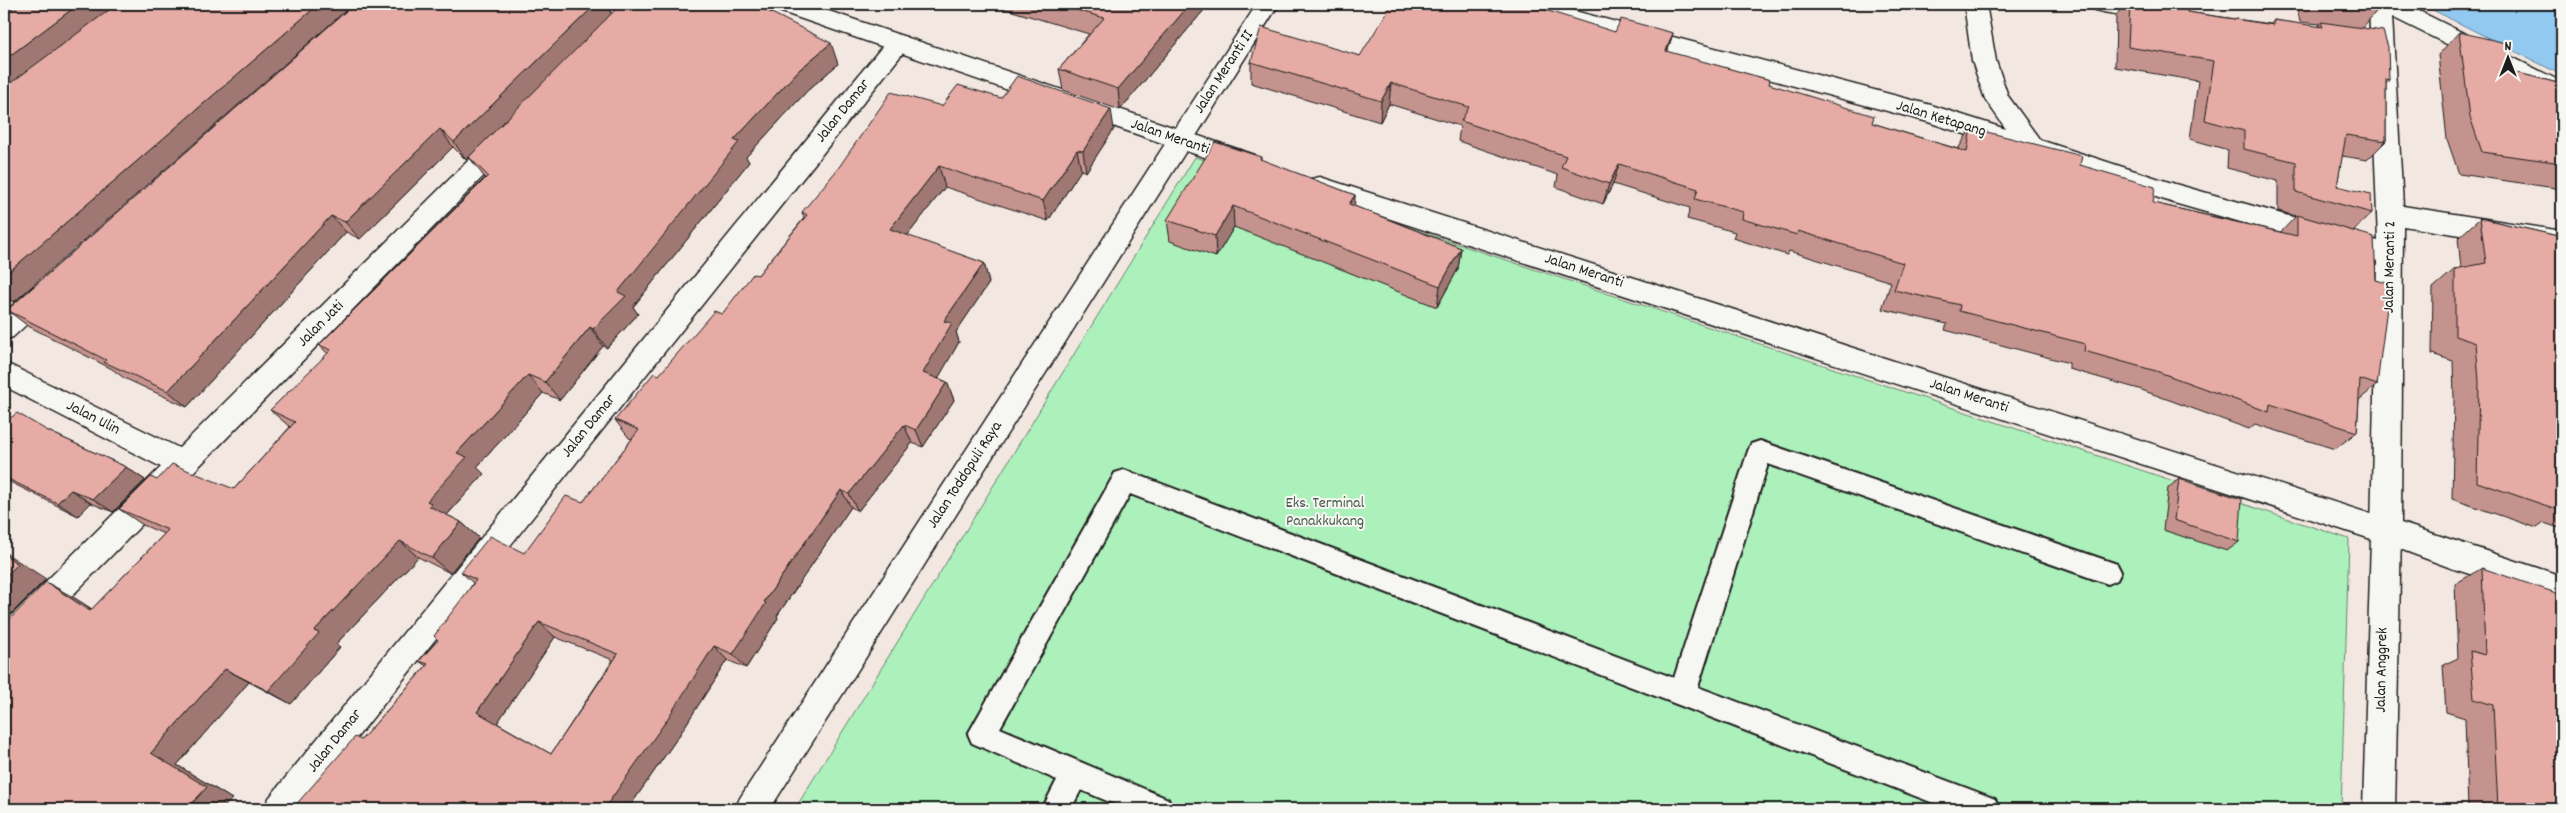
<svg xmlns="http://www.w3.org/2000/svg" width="2566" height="813" font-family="Dekko,sans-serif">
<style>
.green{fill:#acf1bb;stroke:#64866c}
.water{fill:#91c9f0;stroke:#62849b}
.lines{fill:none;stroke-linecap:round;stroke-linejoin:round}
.lane-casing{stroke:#1c1c1c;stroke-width:4}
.street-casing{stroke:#1c1c1c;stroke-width:3}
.secondary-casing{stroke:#1c1c1c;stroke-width:3}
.lane{fill:#f6f6f2;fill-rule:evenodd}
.street{fill:#f6f6f2;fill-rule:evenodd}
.secondary{fill:#f6f6f2;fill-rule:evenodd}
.wall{fill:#c5938d;stroke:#1c1c1c;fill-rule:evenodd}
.shaded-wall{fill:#a07873;stroke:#1c1c1c}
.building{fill:#e5aba4;stroke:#1c1c1c;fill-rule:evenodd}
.labels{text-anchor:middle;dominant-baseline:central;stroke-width:4;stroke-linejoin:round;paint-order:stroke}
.street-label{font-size:16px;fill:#1c1c1c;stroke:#f6f6f2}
.park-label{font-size:16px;fill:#475c4c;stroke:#f6f6f2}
</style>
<rect width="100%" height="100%" fill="#f3e7e2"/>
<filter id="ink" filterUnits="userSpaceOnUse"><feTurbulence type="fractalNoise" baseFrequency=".02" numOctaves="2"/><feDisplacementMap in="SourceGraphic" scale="10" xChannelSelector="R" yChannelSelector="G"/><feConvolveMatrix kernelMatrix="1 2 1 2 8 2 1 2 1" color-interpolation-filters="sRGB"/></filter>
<g filter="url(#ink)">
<path class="green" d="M 1195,157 L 2349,539 L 2341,809 L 795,809 Z"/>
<path class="water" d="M 2421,4 L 2562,4 L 2562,75 Z"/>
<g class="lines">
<g class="lane-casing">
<path id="lane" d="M 1760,441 L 2117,564 L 2121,572 L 2117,580 L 2108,584 L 1768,464 L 1698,687 L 1985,795 L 1995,799 L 1999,809 L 1949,809 L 1130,494 L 1000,728 L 1168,799 L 1172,809 L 1126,809 L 1081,790 L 1071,809 L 1042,809 L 1057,780 L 972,743 L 968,734 L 1115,473 L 1124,470 L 1133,473 L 1674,678 L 1748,451 L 1751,444 Z"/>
</g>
<g class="street-casing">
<g id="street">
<path d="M 1257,4 L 1279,4 L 1189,147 L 1180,150 L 1171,147 L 1168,141 L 1171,135 Z"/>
<path d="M 1508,4 L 1548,4 L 1931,105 L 2006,129 L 1985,99 L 1972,61 L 1964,4 L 1986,4 L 1996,61 L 2008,96 L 2040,140 L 2175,184 L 2378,241 L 2369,4 L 2405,4 L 2562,82 L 2562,101 L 2392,17 L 2403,206 L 2562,231 L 2562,251 L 2403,226 L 2401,523 L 2562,576 L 2562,604 L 2451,568 L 2376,540 L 2371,531 L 2377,261 L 2174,203 L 1928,122 L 1519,12 L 1511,10 Z"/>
<path d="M 2092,4 L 2151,4 L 2167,7 L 2170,13 L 2167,19 L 2159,21 L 2103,12 L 2095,10 Z"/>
<path d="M 898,35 L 906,37 L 910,43 L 906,49 L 300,809 L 264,809 L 269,798 L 890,37 Z"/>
<path d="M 502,133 L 511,136 L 514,142 L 511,148 L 15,654 L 4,658 L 4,623 L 161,467 L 4,386 L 4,362 L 179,448 L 493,136 Z"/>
<path d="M 44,282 L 53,286 L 57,293 L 53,300 L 13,337 L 4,340 L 4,313 L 35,286 Z"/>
</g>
</g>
<g class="secondary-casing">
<g id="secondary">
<path d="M 4,4 L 18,4 L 15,10 L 4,13 Z"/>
<path d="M 773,4 L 808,4 L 1255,155 L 1258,162 L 1255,169 L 1246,171 L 1186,151 L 770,809 L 735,809 L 740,798 L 1165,144 L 776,10 Z"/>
<path d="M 1320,177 L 2396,522 L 2401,531 L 2395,809 L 2363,809 L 2371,539 L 1311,193 L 1308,186 L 1311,179 Z"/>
</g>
</g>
<use href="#lane" class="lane"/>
<use href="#street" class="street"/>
<use href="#secondary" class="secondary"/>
</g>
<g class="wall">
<path d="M 354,4 L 606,4 L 612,14 L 651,8 L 655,4 L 772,4 L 774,10 L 772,13 L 838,64 L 807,91 L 746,157 L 749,162 L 633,307 L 638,314 L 607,348 L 603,346 L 560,400 L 543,393 L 477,467 L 484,474 L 447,515 L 461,522 L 479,538 L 450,573 L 418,557 L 336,644 L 340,647 L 291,704 L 249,682 L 177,765 L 232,799 L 222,809 L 4,809 L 73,597 L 92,609 L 164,534 L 143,525 L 119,509 L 157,480 L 234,489 L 290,427 L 270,410 L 328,354 L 319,345 L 485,178 L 469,157 L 466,160 L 453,147 L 360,239 L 346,232 L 187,407 L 124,378 L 112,369 L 28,326 L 7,310 Z"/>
<path d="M 989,4 L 1209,4 L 1120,110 L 1063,90 L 1059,69 L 1089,34 Z"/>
<path d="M 2124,4 L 2187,4 L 2187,12 L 2271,24 L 2274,20 L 2318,27 L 2320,24 L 2300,22 L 2296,4 L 2379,4 L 2380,7 L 2362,28 L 2389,80 L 2386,84 L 2386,141 L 2367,160 L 2342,156 L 2337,186 L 2372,213 L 2353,231 L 2377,385 L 2359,400 L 2357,432 L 2335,449 L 2255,424 L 2249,429 L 2139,389 L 2069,369 L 2069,363 L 1945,330 L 1947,324 L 1882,309 L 1891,282 L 1789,251 L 1787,255 L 1733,238 L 1735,232 L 1687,219 L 1690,208 L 1613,184 L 1603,204 L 1556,187 L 1558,175 L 1458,141 L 1460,126 L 1389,104 L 1380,122 L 1251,83 L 1251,62 L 1360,56 L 1615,32 L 1673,33 L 1667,52 L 1769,84 L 1872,123 L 1958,149 L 1971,128 L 2080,165 L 2153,203 L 2281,232 L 2296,216 L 2278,211 L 2278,181 L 2227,168 L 2228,150 L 2190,139 L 2198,81 L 2115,67 L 2116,16 Z"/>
<path d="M 4,14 L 14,302 L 4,298 Z"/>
<path d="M 2459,32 L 2514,72 L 2562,84 L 2562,189 L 2459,174 L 2447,139 L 2438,55 Z"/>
<path d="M 1001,98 L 1114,129 L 1086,172 L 1081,170 L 1048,221 L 945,187 L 907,236 L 984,263 L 989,283 L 956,332 L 959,342 L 938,378 L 947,382 L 954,400 L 923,447 L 912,443 L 858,511 L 851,507 L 777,616 L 778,618 L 746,668 L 727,660 L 680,734 L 628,809 L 286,809 L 295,806 L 361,740 L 426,666 L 419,661 L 438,640 L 473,583 L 461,572 L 524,553 L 583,502 L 632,439 L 629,438 L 615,420 L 659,375 L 722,314 L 758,275 L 804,218 L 802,212 L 942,106 ZM 555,637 L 613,660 L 551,754 L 497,723 Z"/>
<path d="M 1261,157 L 1261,160 L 1355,195 L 1354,206 L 1461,248 L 1458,269 L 1437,307 L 1234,227 L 1216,257 L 1170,241 L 1167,220 Z"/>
<path d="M 2480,218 L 2562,237 L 2562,529 L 2544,523 L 2537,528 L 2452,499 L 2454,400 L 2453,361 L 2432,354 L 2433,288 L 2455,269 L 2461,268 L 2458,238 Z"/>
<path d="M 4,423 L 48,431 L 126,467 L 145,480 L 113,512 L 91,503 L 78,516 L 4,479 Z"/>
<path d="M 2179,479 L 2239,542 L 2227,551 L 2163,530 L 2168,488 Z"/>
<path d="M 2482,568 L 2562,809 L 2468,809 L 2465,718 L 2446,712 L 2443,665 L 2458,658 L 2455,584 Z"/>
</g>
<g class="shaded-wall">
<path d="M 79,4 L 120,4 L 4,92 L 4,60 Z"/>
<path d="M 319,4 L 353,4 L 14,302 L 4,294 L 4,276 Z"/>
<path d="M 596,4 L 606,4 L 612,15 L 466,160 L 454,142 Z"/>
<path d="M 753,4 L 772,4 L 774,10 L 761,24 Z"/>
<path d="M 1190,4 L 1209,4 L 1120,110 L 1118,89 Z"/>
<path d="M 1673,33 L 1667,54 L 1666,51 Z"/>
<path d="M 831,43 L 838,64 L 807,91 L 746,157 L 749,162 L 633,307 L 638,314 L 607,348 L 593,329 L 618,292 L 734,140 L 799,70 Z"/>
<path d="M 1391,83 L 1389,104 L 1380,122 L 1381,101 Z"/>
<path d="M 1111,109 L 1114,129 L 1086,172 L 1083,151 Z"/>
<path d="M 440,129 L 453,147 L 360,239 L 345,222 Z"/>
<path d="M 1077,150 L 1081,170 L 1048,221 L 1043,201 Z"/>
<path d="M 1619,164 L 1613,184 L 1603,204 L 1609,184 Z"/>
<path d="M 939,166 L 945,187 L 897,249 L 890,229 Z"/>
<path d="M 1355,195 L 1354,216 L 1349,204 Z"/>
<path d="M 1233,206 L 1234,227 L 1216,257 L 1215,236 Z"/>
<path d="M 331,216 L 346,232 L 187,407 L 168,391 Z"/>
<path d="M 1461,248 L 1458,269 L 1437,307 L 1440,286 Z"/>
<path d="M 984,263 L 989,283 L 956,332 L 959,342 L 931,391 L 923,373 L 944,321 Z"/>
<path d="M 590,327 L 603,346 L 560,400 L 545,382 Z"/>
<path d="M 528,375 L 543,393 L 477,467 L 484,474 L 446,516 L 429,506 L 427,501 L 457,453 Z"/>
<path d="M 947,382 L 954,400 L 923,447 L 916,430 Z"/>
<path d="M 904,425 L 912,443 L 858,511 L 849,494 Z"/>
<path d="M 126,467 L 145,480 L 113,512 L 93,499 Z"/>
<path d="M 71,490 L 91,503 L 78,516 L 57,503 Z"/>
<path d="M 841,490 L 851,507 L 777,616 L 778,618 L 746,668 L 733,654 L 764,602 Z"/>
<path d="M 461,522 L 479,538 L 450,573 L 432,558 Z"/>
<path d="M 400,541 L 418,557 L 336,644 L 340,647 L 291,704 L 268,691 L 314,631 Z"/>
<path d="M 4,552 L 46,579 L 4,621 Z"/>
<path d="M 46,582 L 73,597 L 117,626 L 90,611 Z"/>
<path d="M 539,622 L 555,637 L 496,725 L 477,712 Z"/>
<path d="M 714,646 L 727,660 L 680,734 L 628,809 L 604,809 Z"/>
<path d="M 225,669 L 249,682 L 177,765 L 232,799 L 222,809 L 187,809 L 151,753 Z"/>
</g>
<g class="building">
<path d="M 18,4 L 79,4 L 4,60 L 4,14 Z"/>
<path d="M 117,4 L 319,4 L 4,276 L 4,88 Z"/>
<path d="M 354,4 L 596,4 L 454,142 L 440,129 L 345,222 L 331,216 L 168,391 L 104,362 L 106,360 L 7,310 Z"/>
<path d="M 621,4 L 635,4 L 651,8 L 655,4 L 754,4 L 831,43 L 799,70 L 734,140 L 739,142 L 618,292 L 626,296 L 593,329 L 590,327 L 545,382 L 528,375 L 457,453 L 467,457 L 427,501 L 431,503 L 429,506 L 461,522 L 432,558 L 400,541 L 314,631 L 319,633 L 268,691 L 225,669 L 151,753 L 207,787 L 187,809 L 4,809 L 4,625 L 46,582 L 90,611 L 168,530 L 119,509 L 151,477 L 157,480 L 172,464 L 234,489 L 295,422 L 270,410 L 331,350 L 319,345 L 488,176 L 469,157 Z"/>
<path d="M 1057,4 L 1190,4 L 1118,89 L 1059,69 L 1104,18 Z"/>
<path d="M 1392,4 L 1526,4 L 1615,32 L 1621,19 L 1673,33 L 1666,51 L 1770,80 L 1769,84 L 1874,116 L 1872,123 L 1967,152 L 1971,128 L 2082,156 L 2080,165 L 2155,187 L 2153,203 L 2297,236 L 2297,215 L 2374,237 L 2376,280 L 2390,284 L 2377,385 L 2360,379 L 2357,432 L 2270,404 L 2269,412 L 2156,371 L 2084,351 L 2085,344 L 1959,311 L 1960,305 L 1894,290 L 1903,263 L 1798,231 L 1797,235 L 1742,219 L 1743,212 L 1695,199 L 1698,189 L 1619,164 L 1609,184 L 1561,167 L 1566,156 L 1461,121 L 1469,107 L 1391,83 L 1381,101 L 1251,62 L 1261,27 L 1360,56 Z"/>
<path d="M 2130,4 L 2187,4 L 2187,12 L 2274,25 L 2274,20 L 2323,27 L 2321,22 L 2383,31 L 2388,47 L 2389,80 L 2386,79 L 2386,141 L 2346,135 L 2337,186 L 2371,194 L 2372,213 L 2296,192 L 2296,162 L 2244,149 L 2244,131 L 2205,120 L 2214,61 L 2128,47 Z"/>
<path d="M 2357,4 L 2379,4 L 2380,7 Z"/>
<path d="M 2459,32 L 2510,44 L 2514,72 L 2562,84 L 2562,163 L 2482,152 L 2470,117 Z"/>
<path d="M 1017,76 L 1111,109 L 1083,151 L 1077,150 L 1043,201 L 939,166 L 890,229 L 984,263 L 944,321 L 952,323 L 923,373 L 947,382 L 916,430 L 904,425 L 849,494 L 841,490 L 764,602 L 766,603 L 733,654 L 714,646 L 666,721 L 604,809 L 286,809 L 291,805 L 294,807 L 355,737 L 361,740 L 428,664 L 419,661 L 438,640 L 434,636 L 476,580 L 461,572 L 490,536 L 524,553 L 566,496 L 583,502 L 639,430 L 615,420 L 654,373 L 659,375 L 714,311 L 722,314 L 753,274 L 758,275 L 807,215 L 802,212 L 837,170 L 891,92 L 942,106 L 958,85 L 1001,98 ZM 539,622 L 618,654 L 551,754 L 477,712 Z"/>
<path d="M 1215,142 L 1261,157 L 1260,159 L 1355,195 L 1349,204 L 1461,248 L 1440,286 L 1233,206 L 1215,236 L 1167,220 Z"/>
<path d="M 2480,218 L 2562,237 L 2562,511 L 2477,482 L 2479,382 L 2476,343 L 2455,336 L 2455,269 L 2486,263 Z"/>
<path d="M 17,413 L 48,431 L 126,467 L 93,499 L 71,490 L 57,503 L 4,477 L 4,423 Z"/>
<path d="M 2179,479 L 2242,499 L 2239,542 L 2174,520 Z"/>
<path d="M 4,554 L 18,564 L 4,578 Z"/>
<path d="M 2482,568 L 2562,595 L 2562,809 L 2498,809 L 2493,705 L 2474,699 L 2470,651 L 2485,655 Z"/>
<path d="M 917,806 L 923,809 L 915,809 Z"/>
</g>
</g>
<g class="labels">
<g class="street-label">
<text transform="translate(1224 72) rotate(-57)">Jalan Meranti II</text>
<text transform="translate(843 111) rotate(-51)">Jalan Damar</text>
<text transform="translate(1941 119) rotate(17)">Jalan Ketapang</text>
<text transform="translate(1170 137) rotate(19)">Jalan Meranti</text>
<text transform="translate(2390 267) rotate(-89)">Jalan Meranti 2</text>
<text transform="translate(1584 271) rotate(18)">Jalan Meranti</text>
<text transform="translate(321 324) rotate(-45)">Jalan Jati</text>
<text transform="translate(1969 396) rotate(18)">Jalan Meranti</text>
<text transform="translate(93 418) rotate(27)">Jalan Ulin</text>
<text transform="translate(589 426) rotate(-51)">Jalan Damar</text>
<text transform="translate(965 475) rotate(-57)">Jalan Toddopuli Raya</text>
<text transform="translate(2382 670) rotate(-89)">Jalan Anggrek</text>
<text transform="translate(335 741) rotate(-51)">Jalan Damar</text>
</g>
<g class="park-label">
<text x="1325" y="503">Eks. Terminal<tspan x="1325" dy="18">Panakkukang</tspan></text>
</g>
</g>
<rect width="2566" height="813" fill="none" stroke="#f6f6f2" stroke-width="20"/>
<rect x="10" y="10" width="2546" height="793" fill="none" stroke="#1c1c1c" stroke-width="2" filter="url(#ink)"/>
<g transform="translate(2508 58)" stroke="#f6f6f2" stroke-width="4" paint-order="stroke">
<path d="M0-4L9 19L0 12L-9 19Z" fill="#1c1c1c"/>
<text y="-8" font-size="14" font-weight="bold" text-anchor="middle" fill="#1c1c1c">N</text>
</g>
</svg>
